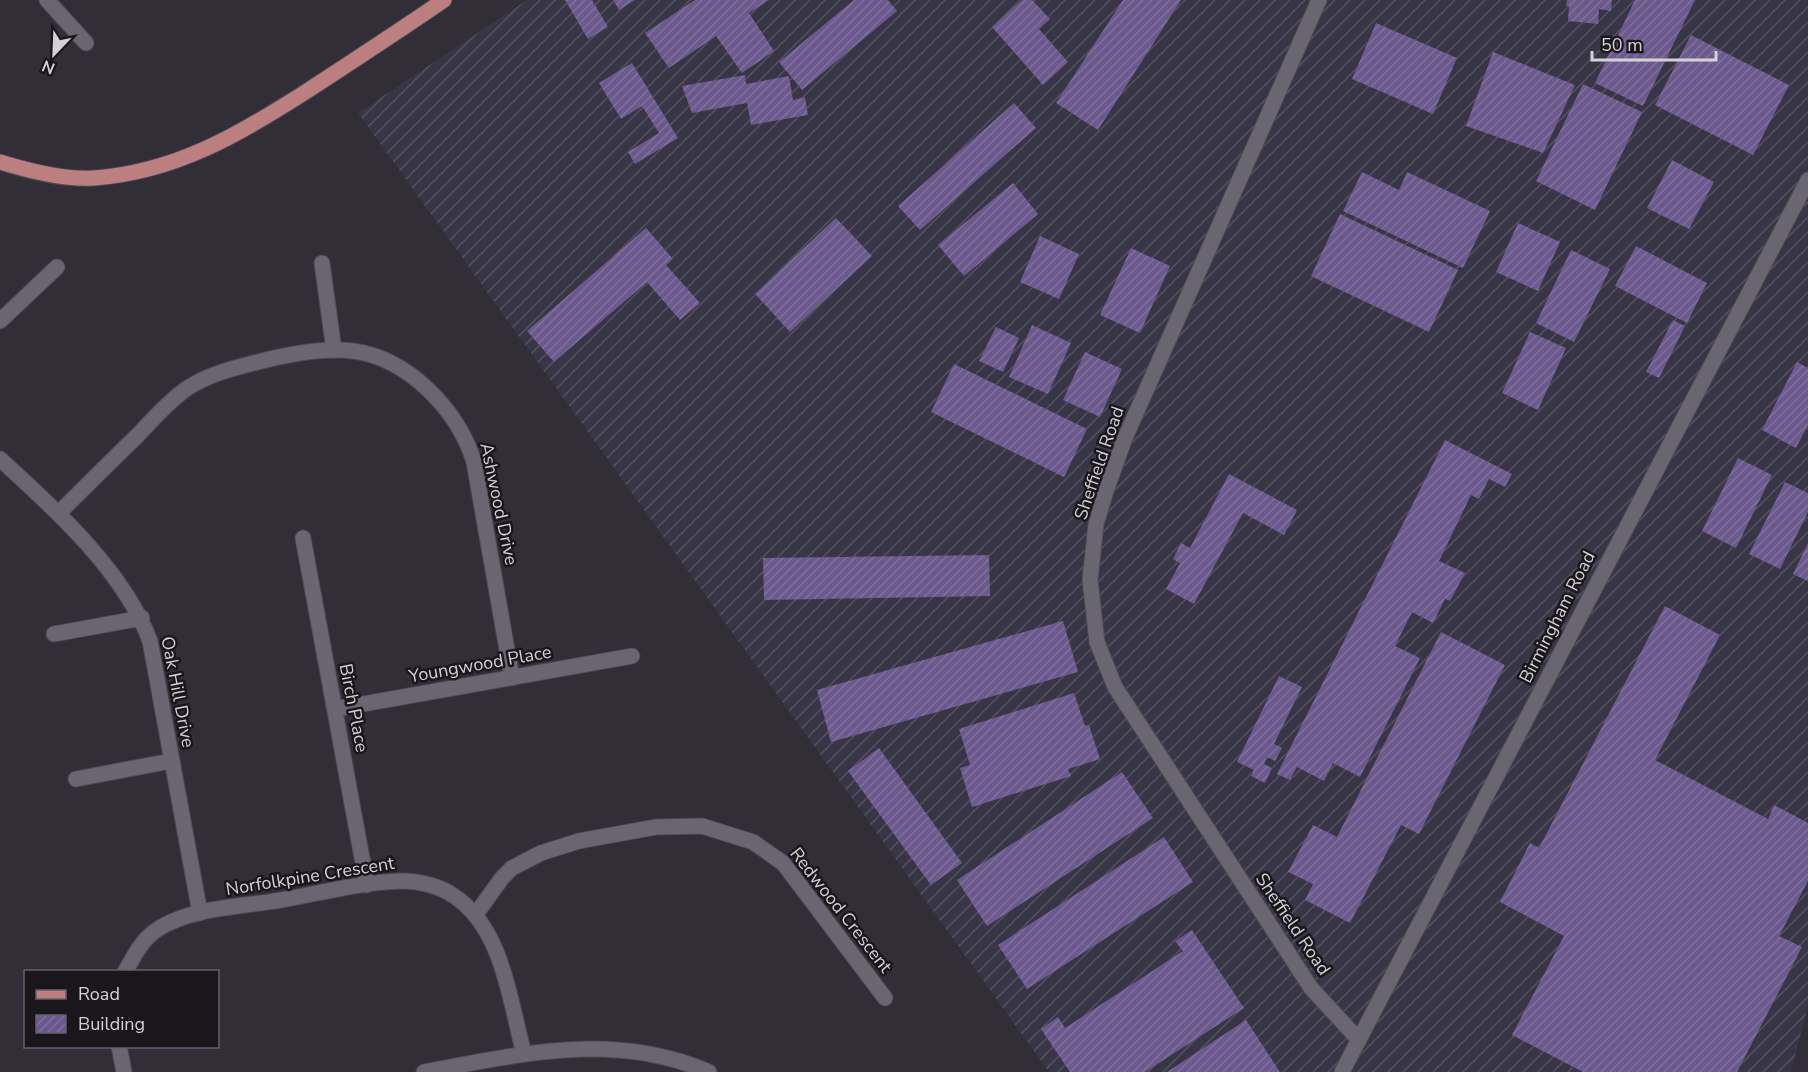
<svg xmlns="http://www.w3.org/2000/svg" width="1808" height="1072" font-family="'Nunito Sans',sans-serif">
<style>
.industrial{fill:url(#industrial-furrows)}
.building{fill:url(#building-hatch)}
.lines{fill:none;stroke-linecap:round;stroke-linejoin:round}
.minor-casing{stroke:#4d4a53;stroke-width:17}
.major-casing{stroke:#4d4a53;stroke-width:17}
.minor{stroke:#696671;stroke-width:15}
.major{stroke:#bb7f80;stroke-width:15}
.labels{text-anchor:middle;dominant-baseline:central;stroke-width:5;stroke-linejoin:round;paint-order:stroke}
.street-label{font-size:18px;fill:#d3d1d7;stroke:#19171c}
</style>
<defs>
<pattern id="industrial-furrows" width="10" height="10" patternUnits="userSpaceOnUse" patternTransform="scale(1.5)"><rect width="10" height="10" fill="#383546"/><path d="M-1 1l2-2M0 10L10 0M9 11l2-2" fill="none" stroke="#545160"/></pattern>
<pattern id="building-hatch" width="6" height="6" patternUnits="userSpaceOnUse" patternTransform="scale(1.5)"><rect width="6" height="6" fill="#6c598e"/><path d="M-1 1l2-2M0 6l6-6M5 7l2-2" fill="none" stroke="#80709d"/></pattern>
</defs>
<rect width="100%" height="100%" fill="#312e38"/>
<path class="industrial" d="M 527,0 L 1808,0 L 1808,1006 L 1791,1072 L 1049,1072 L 358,113 Z"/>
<g class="building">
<path d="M 565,0 L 592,0 L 608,27 L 588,39 Z"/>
<path d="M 613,0 L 635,0 L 619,10 Z"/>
<path d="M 695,0 L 769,0 L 749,13 L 774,51 L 742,73 L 716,36 L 669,68 L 645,33 Z"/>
<path d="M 854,0 L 888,0 L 897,11 L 802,90 L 779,62 Z"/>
<path d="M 1022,0 L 1032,0 L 1050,19 L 1039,29 L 1068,62 L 1043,85 L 992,27 Z"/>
<path d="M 1123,0 L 1181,0 L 1098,130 L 1056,103 Z"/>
<path d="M 1567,0 L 1612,0 L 1611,11 L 1599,9 L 1598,24 L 1568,21 L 1569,6 L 1566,6 Z"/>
<path d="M 1635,0 L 1695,0 L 1643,106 L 1595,83 Z"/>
<path d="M 1376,23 L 1457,58 L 1433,114 L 1352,79 Z"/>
<path d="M 1691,35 L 1789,85 L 1753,155 L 1655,105 Z"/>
<path d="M 1493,52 L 1575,85 L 1543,153 L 1466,126 Z"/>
<path d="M 632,63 L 678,138 L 635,164 L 628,152 L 659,133 L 642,106 L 621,119 L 599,83 Z"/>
<path d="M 745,75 L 746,84 L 789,76 L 793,100 L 805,97 L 808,115 L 751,125 L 747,103 L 692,113 L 682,86 Z"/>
<path d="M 1583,84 L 1642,112 L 1595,210 L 1536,181 Z"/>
<path d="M 1014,103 L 1036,128 L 920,230 L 898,206 Z"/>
<path d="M 1672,160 L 1714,182 L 1689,229 L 1647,208 Z"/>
<path d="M 1362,172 L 1399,190 L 1407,172 L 1490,211 L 1463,268 L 1343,211 Z"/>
<path d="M 1013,183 L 1038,214 L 964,276 L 938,245 Z"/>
<path d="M 1340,214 L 1458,270 L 1429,332 L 1311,276 Z"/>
<path d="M 836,218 L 872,256 L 790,332 L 755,294 Z"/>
<path d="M 1518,223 L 1560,242 L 1538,291 L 1496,272 Z"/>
<path d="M 646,228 L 673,259 L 666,265 L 700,303 L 680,320 L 647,282 L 554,362 L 527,331 Z"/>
<path d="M 1040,236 L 1079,254 L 1059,299 L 1020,282 Z"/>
<path d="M 1636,246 L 1707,283 L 1687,323 L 1615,286 Z"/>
<path d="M 1131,248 L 1170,266 L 1140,333 L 1100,315 Z"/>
<path d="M 1571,250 L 1610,269 L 1574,342 L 1536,323 Z"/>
<path d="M 1673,320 L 1685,326 L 1659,378 L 1646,372 Z"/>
<path d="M 1032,325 L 1071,343 L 1048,394 L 1009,377 Z"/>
<path d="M 996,327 L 1019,338 L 1003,372 L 979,361 Z"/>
<path d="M 1530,332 L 1566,348 L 1538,410 L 1502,393 Z"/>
<path d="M 1085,352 L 1122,369 L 1100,417 L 1063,400 Z"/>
<path d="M 1797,362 L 1808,368 L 1808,425 L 1796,448 L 1762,430 Z"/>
<path d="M 954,364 L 1087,429 L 1064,477 L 931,412 Z"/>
<path d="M 1445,440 L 1512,474 L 1505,487 L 1489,479 L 1479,499 L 1471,495 L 1439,561 L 1465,573 L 1450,601 L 1445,599 L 1433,623 L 1412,612 L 1395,646 L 1420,658 L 1360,777 L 1333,763 L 1324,781 L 1297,767 L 1290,780 L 1277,774 Z"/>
<path d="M 1738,458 L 1772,475 L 1736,548 L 1702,531 Z"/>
<path d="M 1229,474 L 1297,510 L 1284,535 L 1243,513 L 1194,604 L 1166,589 L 1180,563 L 1173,559 L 1181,543 L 1190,548 Z"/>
<path d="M 1785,482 L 1808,493 L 1808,512 L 1780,569 L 1749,554 Z"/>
<path d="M 1808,543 L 1808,581 L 1793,574 Z"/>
<path d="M 989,555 L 990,596 L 764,600 L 763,558 Z"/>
<path d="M 1665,606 L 1720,635 L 1655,760 L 1768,819 L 1774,805 L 1808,823 L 1808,881 L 1779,936 L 1802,947 L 1737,1072 L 1583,1072 L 1512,1035 L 1564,936 L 1500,902 L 1530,843 L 1539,848 Z"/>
<path d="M 1063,621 L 1078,672 L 831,742 L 817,690 Z"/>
<path d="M 1441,632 L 1505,665 L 1419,834 L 1401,825 L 1350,923 L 1305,900 L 1313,884 L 1288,872 L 1313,825 L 1337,837 Z"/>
<path d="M 1279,676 L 1302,687 L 1274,744 L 1282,748 L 1275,761 L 1267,757 L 1264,764 L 1272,768 L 1265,783 L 1251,776 L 1254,770 L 1237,762 Z"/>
<path d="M 1074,693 L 1085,726 L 1089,725 L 1100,759 L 1068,769 L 1071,776 L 972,807 L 960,768 L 970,765 L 959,729 Z"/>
<path d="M 879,748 L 962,863 L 931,885 L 848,771 Z"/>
<path d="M 1122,772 L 1153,818 L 987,926 L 957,880 Z"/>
<path d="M 1164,837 L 1193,882 L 1027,989 L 998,945 Z"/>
<path d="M 1192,930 L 1244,1008 L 1145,1072 L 1070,1072 L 1041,1029 L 1058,1017 L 1065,1028 L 1183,951 L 1175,941 Z"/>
<path d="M 1246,1020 L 1280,1072 L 1167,1072 Z"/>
</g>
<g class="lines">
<g class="minor-casing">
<g id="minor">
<path d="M 47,0 L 86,43"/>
<path d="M 1319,0 L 1125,438 L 1106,491 L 1096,524 L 1090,580 L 1097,642 L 1115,687 L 1311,988 L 1359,1040"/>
<path d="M 322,263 L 334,350"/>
<path d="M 0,321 L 57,267"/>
<path d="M 0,459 C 54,508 124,571 150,641 L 200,913"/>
<path d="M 59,513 C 85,487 111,461 137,436 C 152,420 168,402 186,389 C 207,375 230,369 254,363 C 284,355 321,347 353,351 C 408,358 458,410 474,462 L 512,678"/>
<path d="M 303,538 L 367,885"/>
<path d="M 54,634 L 142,618"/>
<path d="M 335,709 L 632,656"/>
<path d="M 76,779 L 171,761"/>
<path d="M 476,914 L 502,878 L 512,868 L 541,853 L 579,841 L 656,827 L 702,826 L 753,842 L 783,863 L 885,998"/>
<path d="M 125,972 C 134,956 142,939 158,929 C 192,907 242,907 281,900 C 321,893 362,882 402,881 C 419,881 440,886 454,896 C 503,928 510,1002 524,1054"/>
<path d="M 119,1046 L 124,1072"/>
<path d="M 424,1072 C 522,1054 613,1031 709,1072"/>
<path d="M 1342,1072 L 1808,180"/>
</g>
</g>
<g class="major-casing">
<path id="major" d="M 0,162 C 29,171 63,180 94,178 C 176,172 240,134 307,91 C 353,61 399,31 444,0"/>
</g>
<use href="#minor" class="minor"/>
<use href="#major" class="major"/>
</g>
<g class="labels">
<g class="street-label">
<text transform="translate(1099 463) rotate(-71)">Sheffield Road</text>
<text transform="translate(499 504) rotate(78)">Ashwood Drive</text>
<text transform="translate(1557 617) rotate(-63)">Birmingham Road</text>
<text transform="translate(480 664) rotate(-10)">Youngwood Place</text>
<text transform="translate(178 692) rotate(79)">Oak Hill Drive</text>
<text transform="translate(354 708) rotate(79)">Birch Place</text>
<text transform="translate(310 876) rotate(-9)">Norfolkpine Crescent</text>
<text transform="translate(841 910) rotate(52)">Redwood Crescent</text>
<text transform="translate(1293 924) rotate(56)">Sheffield Road</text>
</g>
</g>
<rect x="24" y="970" width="195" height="78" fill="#19171c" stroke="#636167" stroke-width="1.5"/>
<rect x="36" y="990" width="30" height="9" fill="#bb7f80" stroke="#636167" stroke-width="1.5"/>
<text x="78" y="1000" font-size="18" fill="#d3d1d7">Road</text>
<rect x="36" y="1015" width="30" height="18" fill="url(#building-hatch)" stroke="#636167" stroke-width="1.5"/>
<text x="78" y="1030" font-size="18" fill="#d3d1d7">Building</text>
<g transform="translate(54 54) rotate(203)" stroke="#19171c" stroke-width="4.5" paint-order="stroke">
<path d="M0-4.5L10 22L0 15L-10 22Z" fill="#d3d1d7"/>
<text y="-9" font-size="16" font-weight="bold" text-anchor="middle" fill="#d3d1d7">N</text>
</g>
<path d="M1592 51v9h124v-9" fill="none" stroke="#d3d1d7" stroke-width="3"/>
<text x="1601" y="51" font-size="18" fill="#d3d1d7" stroke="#19171c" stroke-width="4.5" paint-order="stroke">50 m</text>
</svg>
